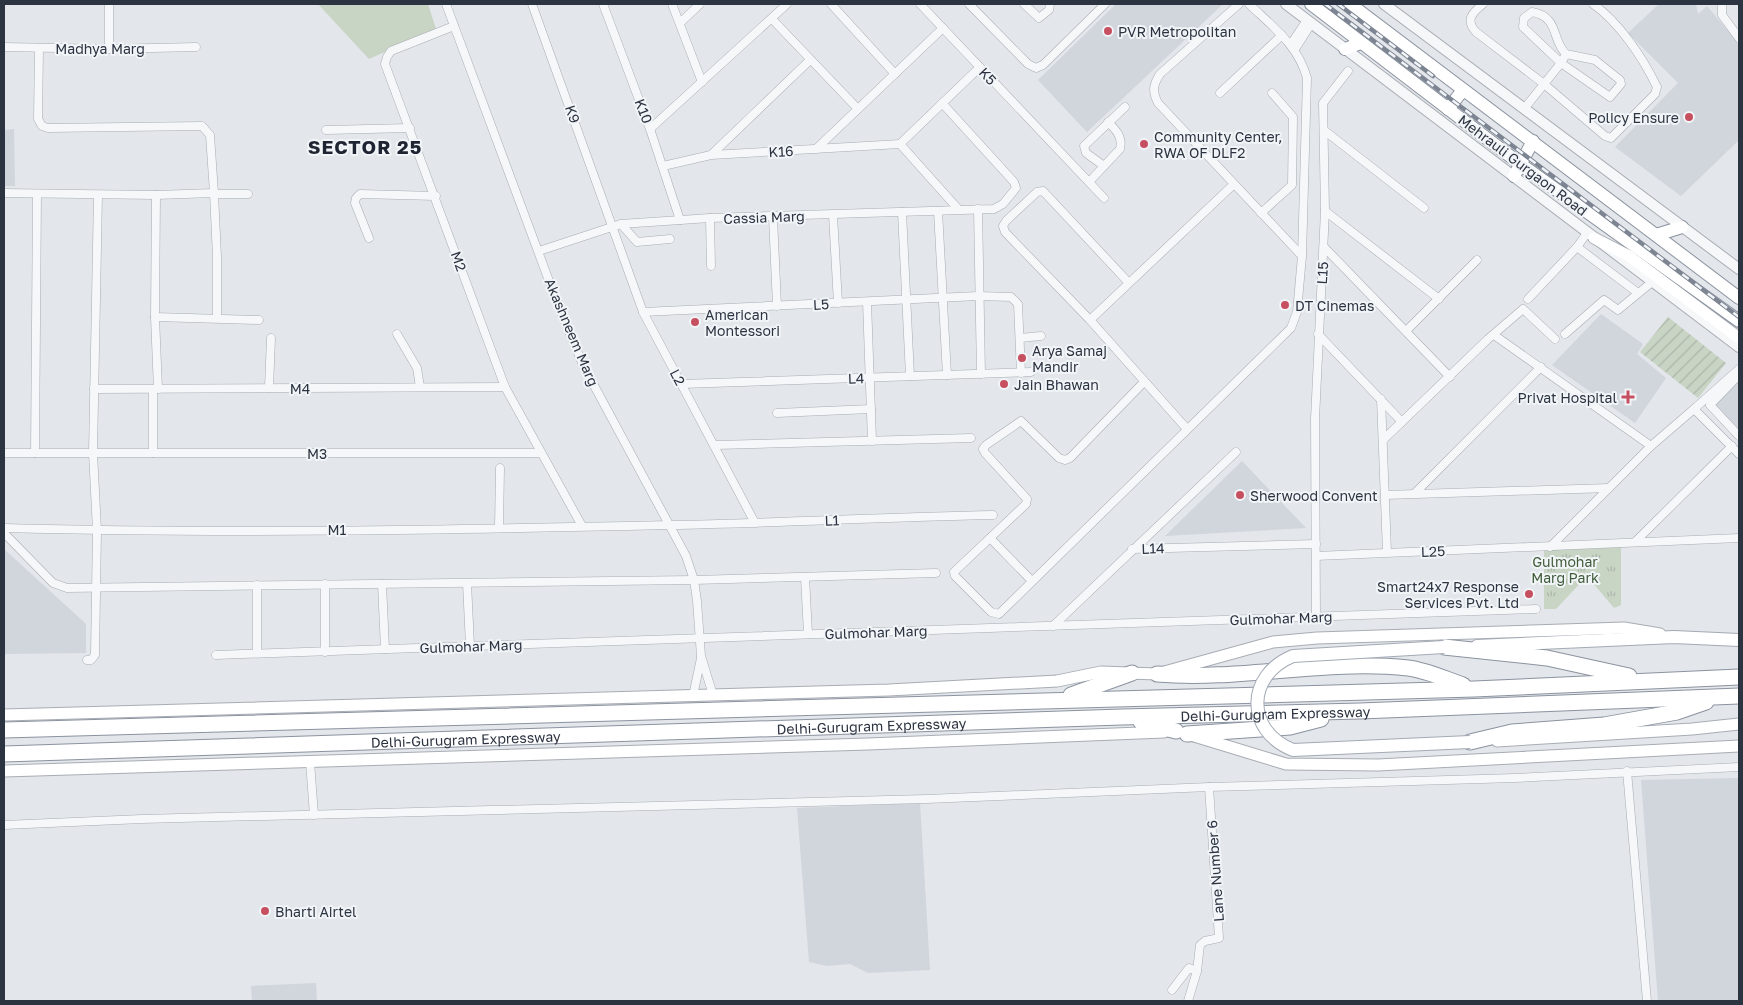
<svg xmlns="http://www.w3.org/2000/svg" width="1743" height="1005" font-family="'Golos Text',sans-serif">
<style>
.built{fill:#d1d5dc}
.grass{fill:url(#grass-tufts)}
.garden{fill:url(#garden-furrows)}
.pitch{fill:#c8d4c4}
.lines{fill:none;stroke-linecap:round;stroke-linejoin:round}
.minor-casing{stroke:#a8adb4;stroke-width:9}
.tertiary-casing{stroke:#a8adb4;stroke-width:12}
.secondary-casing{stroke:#a8adb4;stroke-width:13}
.primary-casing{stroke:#a3aab5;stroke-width:14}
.trunk-casing{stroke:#8b93a0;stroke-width:14}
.motorway-casing{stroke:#8b93a0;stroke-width:17}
.minor{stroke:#f5f7f9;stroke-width:8}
.tertiary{stroke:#f5f7f9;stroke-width:10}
.secondary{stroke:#fff;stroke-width:11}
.primary{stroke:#fff;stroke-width:12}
.trunk{stroke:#fff;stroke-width:12}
.motorway{stroke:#fff;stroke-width:15}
.rail-casing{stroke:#7d8593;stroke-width:4.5}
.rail{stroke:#f2f5f8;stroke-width:2.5;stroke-dasharray:8;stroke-linecap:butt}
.primary-bridge-casing{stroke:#a3aab5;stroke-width:14;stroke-linecap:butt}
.primary-bridge{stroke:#fff;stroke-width:12}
.poi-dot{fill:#c75060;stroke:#f2f5f8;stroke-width:2}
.labels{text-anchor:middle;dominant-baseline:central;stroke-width:4;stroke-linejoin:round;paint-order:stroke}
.poi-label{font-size:14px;fill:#2c3341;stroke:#f2f5f8;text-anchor:start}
.street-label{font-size:14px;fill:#2c3341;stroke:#f2f5f8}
.park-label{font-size:14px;fill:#405c3a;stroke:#f2f5f8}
.district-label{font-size:19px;font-weight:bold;letter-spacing:1px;fill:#1e2432;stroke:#f2f5f8}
</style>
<defs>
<pattern id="grass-tufts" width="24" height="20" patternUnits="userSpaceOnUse" patternTransform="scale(1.25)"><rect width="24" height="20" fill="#c8d4c4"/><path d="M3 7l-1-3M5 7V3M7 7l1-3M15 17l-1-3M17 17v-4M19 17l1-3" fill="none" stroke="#acb6aa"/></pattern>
<pattern id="garden-furrows" width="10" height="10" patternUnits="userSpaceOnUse" patternTransform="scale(1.25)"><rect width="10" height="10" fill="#c8d4c4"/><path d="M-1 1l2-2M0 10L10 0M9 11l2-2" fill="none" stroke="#acb6aa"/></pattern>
</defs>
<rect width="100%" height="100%" fill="#e3e6ea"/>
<g class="built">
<path d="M 1116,4 L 1223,4 L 1087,132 L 1038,80 Z"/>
<path d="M 1659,4 L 1696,4 L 1698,14 L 1707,6 L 1739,44 L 1739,140 L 1681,196 L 1615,147 L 1678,83 L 1628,33 Z"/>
<path d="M 14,129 L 15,186 L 4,186 L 4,130 Z"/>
<path d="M 1601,314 L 1643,344 L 1637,354 L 1666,378 L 1635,423 L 1552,365 Z"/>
<path d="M 1739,373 L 1739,439 L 1707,403 Z"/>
<path d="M 1242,461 L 1306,528 L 1165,536 Z"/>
<path d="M 4,549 L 86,624 L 86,653 L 4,654 Z"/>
<path d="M 1739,778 L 1739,1001 L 1658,1001 L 1641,780 Z"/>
<path d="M 920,803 L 930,970 L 868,973 L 850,964 L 827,966 L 809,962 L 797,808 Z"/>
<path d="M 316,983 L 317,1001 L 252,1001 L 251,986 Z"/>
</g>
<path class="grass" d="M 1621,544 L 1621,605 L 1614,608 L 1587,576 L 1556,609 L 1544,609 L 1544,549 Z"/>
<path class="garden" d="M 1668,317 L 1726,363 L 1698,398 L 1640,352 Z"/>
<path class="pitch" d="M 318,4 L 428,4 L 436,29 L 369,59 Z"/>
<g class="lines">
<g class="minor-casing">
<g id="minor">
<path d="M 109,4 L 109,49"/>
<path d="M 446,4 L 558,305 L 583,365 L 686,556 L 694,580 L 697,601 L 701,656 L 713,695"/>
<path d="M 532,4 L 643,312 L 755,523"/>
<path d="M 603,4 L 650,129 L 680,220"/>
<path d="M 672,4 L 702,82"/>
<path d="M 831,4 L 895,74"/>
<path d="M 920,4 L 1104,198"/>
<path d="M 969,4 L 1028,64 L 1036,68 L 1043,65 L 1105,4"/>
<path d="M 1024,4 L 1039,18 L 1049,10 L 1050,4"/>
<path d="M 1239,4 L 1160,74 C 1153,85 1152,91 1158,103 L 1302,256"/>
<path d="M 1483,4 C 1472,13 1465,20 1476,32 L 1544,84 L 1605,136 L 1611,138 L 1655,94 L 1657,87 C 1643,58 1619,22 1593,4"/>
<path d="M 1722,4 L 1722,15 L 1739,38"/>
<path d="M 772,19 L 858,109"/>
<path d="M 680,23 L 700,4"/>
<path d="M 454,26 L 391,51 L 387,57 L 385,64 L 505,387 L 582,526"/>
<path d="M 1291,44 L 1307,20"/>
<path d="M 4,47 L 109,49 L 196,47"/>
<path d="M 39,48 L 38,119 L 42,126 L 48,128 L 202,126 L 210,135 L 214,193"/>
<path d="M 1295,49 L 1311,24"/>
<path d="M 1220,93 L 1282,35"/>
<path d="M 1524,109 L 1561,63 L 1523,27 L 1524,18 L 1532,12 C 1560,17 1551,40 1566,54 L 1595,60 L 1620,80 L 1621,84 L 1610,97 L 1561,63 L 1566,54"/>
<path d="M 650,129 L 787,4"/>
<path d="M 326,130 L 410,128"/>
<path d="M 1325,131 L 1424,208"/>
<path d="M 900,144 L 980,67"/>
<path d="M 900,144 L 959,210"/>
<path d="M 816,149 L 943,28"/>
<path d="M 711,155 L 809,61"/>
<path d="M 663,166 L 711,155 L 900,144"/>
<path d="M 1104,166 L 1086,153 L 1084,146 L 1125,107"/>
<path d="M 1089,182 L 1120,149 C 1123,137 1116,130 1108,122"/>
<path d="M 4,193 L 156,195 L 214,193 L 217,257 L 217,318"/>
<path d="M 214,194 L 248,194"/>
<path d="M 156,195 L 155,317 L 158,389"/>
<path d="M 978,209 L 981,374"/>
<path d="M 938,211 L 947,375"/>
<path d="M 1325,211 L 1439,299"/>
<path d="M 902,212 L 910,376"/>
<path d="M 1261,213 L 1292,185 L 1293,117 L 1272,93"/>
<path d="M 833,215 L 838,303"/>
<path d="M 773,217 L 777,306"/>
<path d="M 710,218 L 711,266"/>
<path d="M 621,224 L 637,242 L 670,239"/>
<path d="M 369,238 L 355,203 L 356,198 L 360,194 L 436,196"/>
<path d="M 1324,247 L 1450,377"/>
<path d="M 1577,247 L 1638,293"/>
<path d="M 539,251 L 621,224 L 710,218 L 994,209 L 1003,204 L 1016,188 L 1014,182 L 942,103"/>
<path d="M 1129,283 L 1043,191 L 1037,192 L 1006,221 L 1003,226 L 1005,232 L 1090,320 L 1187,429"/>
<path d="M 1528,299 L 1577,247 L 1587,233"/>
<path d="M 867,302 L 872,441"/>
<path d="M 643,312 L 978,296 L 1011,297 L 1018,304 L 1021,373"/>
<path d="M 155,317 L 259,320"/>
<path d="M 1090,320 L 1234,184"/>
<path d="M 1406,331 L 1477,260"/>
<path d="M 397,334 L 417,368 L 420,387"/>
<path d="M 1318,334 L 1402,422"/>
<path d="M 1565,334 L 1604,300 L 1618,310 L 1652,282"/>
<path d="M 1494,335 L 1651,446"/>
<path d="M 1020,338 L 1041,336"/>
<path d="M 1739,375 L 1710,405 L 1739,436"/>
<path d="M 1144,382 L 1070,458 L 1065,460 L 1059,458 L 1021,421 L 986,445 L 983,449 L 985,453 L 1027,499 L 1026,504 L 954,572 L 955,576 L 991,612 L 999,614 L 1291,328 L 1297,312 L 1302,256 L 1307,78 C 1298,45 1273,27 1249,4"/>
<path d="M 682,384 L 1031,372"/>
<path d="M 269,388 L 271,338"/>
<path d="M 94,389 L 505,387"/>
<path d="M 1381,399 L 1387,552"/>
<path d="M 1694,409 L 1739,369"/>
<path d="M 777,413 L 871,409"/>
<path d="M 1383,440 L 1488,339 L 1523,309 L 1555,339"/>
<path d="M 716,445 L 971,438"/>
<path d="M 4,453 L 540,453"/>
<path d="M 35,453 L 37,195"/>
<path d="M 153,453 L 153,389"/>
<path d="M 1415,493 L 1541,367"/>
<path d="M 1385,495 L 1609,488"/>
<path d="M 499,527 L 500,468"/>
<path d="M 4,528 C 226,534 448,530 670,525 C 778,523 885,517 993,515"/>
<path d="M 4,533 L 53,583 L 67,588 L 694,580 L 936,573"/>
<path d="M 990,538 L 1031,580"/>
<path d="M 1636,541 L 1732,446"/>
<path d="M 1550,547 L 1651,446 L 1694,409 L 1739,454"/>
<path d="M 1132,549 L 1316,544"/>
<path d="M 1316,556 L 1739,538"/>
<path d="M 805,577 L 808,634"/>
<path d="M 467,583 L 470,646"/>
<path d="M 325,584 L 325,652"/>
<path d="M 382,584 L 385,649"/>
<path d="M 1316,617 L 1315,419 L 1325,211 L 1323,103 L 1348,71"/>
<path d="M 1053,626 L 1236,452"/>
<path d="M 257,653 L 257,585"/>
<path d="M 216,655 L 1536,609"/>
<path d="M 87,660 L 91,660 L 95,655 L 97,530 L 93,453 L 98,195"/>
<path d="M 693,696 L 701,658"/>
<path d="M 310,762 L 314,815"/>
<path d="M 1627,771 L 1647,1001"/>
<path d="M 4,825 L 142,819 L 927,799 L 1209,787 L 1515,778 L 1739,767"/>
<path d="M 1172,990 L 1189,968 L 1197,971"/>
<path d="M 1188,1001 L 1197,971 L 1200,945 L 1205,941 L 1219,938 L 1209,787"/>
</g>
</g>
<g class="tertiary-casing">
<g id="tertiary">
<path d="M 1286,4 L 1739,347"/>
<path d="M 1384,4 L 1739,269"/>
</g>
</g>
<g class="secondary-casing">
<g id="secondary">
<path d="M 1594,238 L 1629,256 L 1739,338"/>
<path d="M 4,715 L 889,690 L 1057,681 L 1101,672 L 1157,674 L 1273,642 L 1317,638 L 1624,628 L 1660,634"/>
<path d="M 1194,736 L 1286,764 L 1378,765 L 1739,746"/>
<path d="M 1497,741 L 1692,729 L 1739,724"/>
<path d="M 4,771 L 868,744 L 1164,732"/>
</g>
</g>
<g class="primary-casing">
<path id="primary" d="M 1477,646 L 1674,637 L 1739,640"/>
</g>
<g class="trunk-casing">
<g id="trunk">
<path d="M 1311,4 L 1519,163 L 1739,321"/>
<path d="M 1350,4 L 1739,298"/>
<path d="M 1345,49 L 1361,43"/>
<path d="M 1448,109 L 1463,90"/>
<path d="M 1514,176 L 1533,141"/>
<path d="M 1656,235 L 1682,227"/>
</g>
</g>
<g class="motorway-casing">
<g id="motorway">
<path d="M 1444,647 L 1547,658 L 1629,676"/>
<path d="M 1157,674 C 1241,681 1325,659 1408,668 C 1426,670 1445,679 1463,685"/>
<path d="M 1071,695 L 1132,673"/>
<path d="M 1141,722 L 1176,731"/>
<path d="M 4,730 L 1474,689 L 1739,677"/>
<path d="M 1187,734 L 1290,727 L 1321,719"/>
<path d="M 1470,742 L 1512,732 L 1604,725 L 1677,712 L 1706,702"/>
<path id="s1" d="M 4,754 L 1122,717 L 1360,711 L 1739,696"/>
</g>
</g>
<use href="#minor" class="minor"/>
<use href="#tertiary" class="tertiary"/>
<use href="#secondary" class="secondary"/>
<use href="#primary" class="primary"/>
<use href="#trunk" class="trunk"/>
<use href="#motorway" class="motorway"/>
<g class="rail-casing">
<g id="rail">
<path d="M 1325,4 L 1739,317"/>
<path d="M 1338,4 L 1433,76"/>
</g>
</g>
<use href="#rail" class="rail"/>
<g class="primary-bridge-casing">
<path id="primary-bridge" d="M 1444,647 L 1293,656 C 1246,675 1245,731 1293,750 L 1470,742"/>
</g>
<use href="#primary-bridge" class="primary-bridge"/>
</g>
<g class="poi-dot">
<circle cx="1108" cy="31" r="5"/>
<circle cx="1689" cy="117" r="5"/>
<circle cx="1144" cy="144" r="5"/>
<circle cx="1285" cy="305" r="5"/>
<circle cx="695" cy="322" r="5"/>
<circle cx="1022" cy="358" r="5"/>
<circle cx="1004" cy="384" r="5"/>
<path d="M1625.5 389.5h5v5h5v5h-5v5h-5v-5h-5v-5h5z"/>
<circle cx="1240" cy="495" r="5"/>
<circle cx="1529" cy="594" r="5"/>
<circle cx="265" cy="911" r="5"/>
</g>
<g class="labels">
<g class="poi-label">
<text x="1118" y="31">PVR Metropolitan</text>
<text x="1679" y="117" text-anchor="end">Policy Ensure</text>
<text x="1154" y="136">Community Center,<tspan x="1154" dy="16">RWA OF DLF2</tspan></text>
<text x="1295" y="305">DT Cinemas</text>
<text x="705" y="314">American<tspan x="705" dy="16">Montessori</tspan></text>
<text x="1032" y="350">Arya Samaj<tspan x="1032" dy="16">Mandir</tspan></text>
<text x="1014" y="384">Jain Bhawan</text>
<text x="1617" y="397" text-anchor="end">Privat Hospital</text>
<text x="1250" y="495">Sherwood Convent</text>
<text x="1519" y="586" text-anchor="end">Smart24x7 Response<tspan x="1519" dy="16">Services Pvt. Ltd</tspan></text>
<text x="275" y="911">Bharti Airtel</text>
</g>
<g class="street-label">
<text x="100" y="48">Madhya Marg</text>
<text transform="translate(988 76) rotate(47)">K5</text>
<text transform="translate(644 111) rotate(69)">K10</text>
<text transform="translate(573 114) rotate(71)">K9</text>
<text transform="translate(781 151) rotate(-3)">K16</text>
<text transform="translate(1523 165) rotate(37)">Mehrauli Gurgaon Road</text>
<text transform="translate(764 217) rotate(-2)">Cassia Marg</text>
<text transform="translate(459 261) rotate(70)">M2</text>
<text transform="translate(1322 273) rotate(-86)">L15</text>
<text transform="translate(821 304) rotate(-3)">L5</text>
<text transform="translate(572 332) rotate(67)">Akashneem Marg</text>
<text transform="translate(678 377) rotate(62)">L2</text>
<text transform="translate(856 378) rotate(-2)">L4</text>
<text x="300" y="388">M4</text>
<text x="317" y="453">M3</text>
<text transform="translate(832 520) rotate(-2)">L1</text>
<text x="337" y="529">M1</text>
<text transform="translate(1153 548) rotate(-2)">L14</text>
<text transform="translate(1433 551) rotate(-2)">L25</text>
<text transform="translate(1281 618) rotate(-2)">Gulmohar Marg</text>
<text transform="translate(876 632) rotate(-2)">Gulmohar Marg</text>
<text transform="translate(471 646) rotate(-2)">Gulmohar Marg</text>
<text stroke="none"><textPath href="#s1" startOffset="1272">Delhi-Gurugram Expressway</textPath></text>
<text stroke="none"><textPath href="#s1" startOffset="868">Delhi-Gurugram Expressway</textPath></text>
<text stroke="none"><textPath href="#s1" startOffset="462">Delhi-Gurugram Expressway</textPath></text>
<text transform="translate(1215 871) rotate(-94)">Lane Number 6</text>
</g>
<g class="park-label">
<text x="1565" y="561">Gulmohar<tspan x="1565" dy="16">Marg Park</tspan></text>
</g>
<g class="district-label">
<text x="365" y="146">SECTOR 25</text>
</g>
</g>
<rect width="1743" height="1005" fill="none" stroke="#2c3341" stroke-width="10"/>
</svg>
